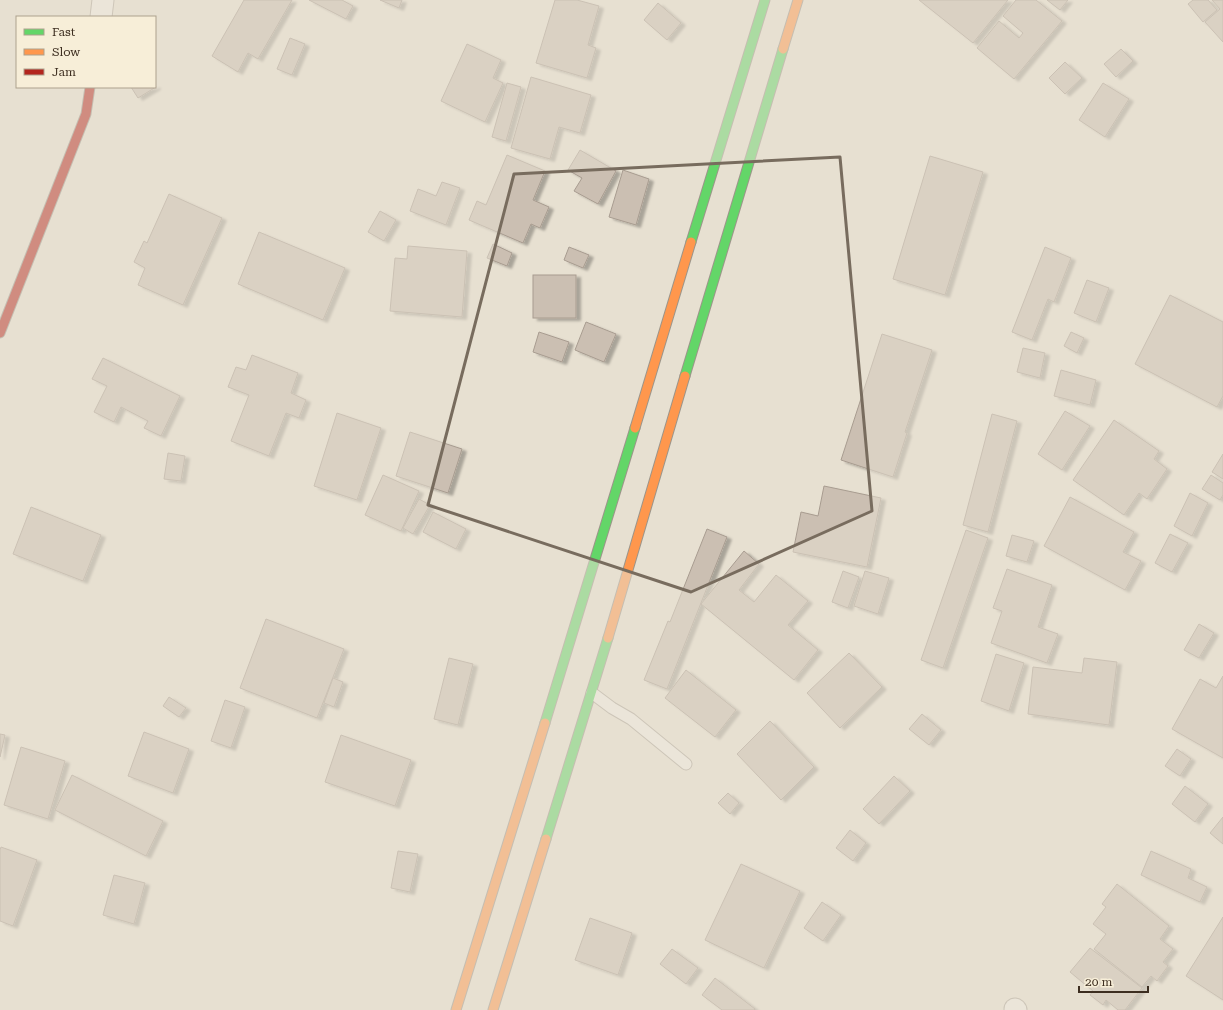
<svg xmlns="http://www.w3.org/2000/svg" width="1223" height="1010" font-family="'Roboto Serif',serif">
<style>
.building{fill:#cbbfb2;stroke:#a89c90;filter:url(#shadow)}
.lines{fill:none;stroke-linecap:round;stroke-linejoin:round}
.lane-casing{stroke:#ada599;stroke-width:13}
.street-casing{stroke:#ada599;stroke-width:23}
.fast-casing{stroke:#9c958a;stroke-width:11}
.slow-casing{stroke:#9c958a;stroke-width:11}
.jam-casing{stroke:#9c958a;stroke-width:11}
.lane{stroke:#efebe3;stroke-width:11}
.street{stroke:#efebe3;stroke-width:21}
.fast{stroke:#63d668;stroke-width:9}
.slow{stroke:#ff974d;stroke-width:9}
.jam{stroke:#b3261e;stroke-width:9}
.marked{fill:none;stroke:#786c5e;stroke-width:3;stroke-linejoin:round}
</style>
<defs>
<filter id="shadow"><feDropShadow dx="4.5" dy="2.5" stdDeviation="1" flood-color="#0004"/></filter>
</defs>
<rect width="100%" height="100%" fill="#e7e0d1"/>
<g class="building">
<path d="M 244,0 L 292,0 L 258,59 L 248,53 L 238,72 L 212,56 Z"/>
<path d="M 309,0 L 342,0 L 353,6 L 346,19 Z"/>
<path d="M 380,0 L 402,0 L 399,8 Z"/>
<path d="M 555,0 L 577,0 L 599,6 L 588,45 L 596,48 L 587,78 L 536,63 Z"/>
<path d="M 919,0 L 1008,0 L 973,43 Z"/>
<path d="M 1016,0 L 1036,0 L 1062,21 L 1014,79 L 977,48 L 999,21 L 1019,38 L 1023,33 L 1003,16 Z"/>
<path d="M 1047,0 L 1068,0 L 1060,10 Z"/>
<path d="M 1193,0 L 1208,0 L 1217,10 L 1203,22 L 1188,4 Z"/>
<path d="M 1212,0 L 1223,0 L 1223,42 L 1205,22 L 1220,9 Z"/>
<path d="M 658,3 L 681,23 L 667,40 L 644,20 Z"/>
<path d="M 290,38 L 305,44 L 292,75 L 277,69 Z"/>
<path d="M 467,44 L 501,60 L 493,78 L 503,83 L 485,122 L 441,101 Z"/>
<path d="M 1121,49 L 1133,61 L 1116,77 L 1104,64 Z"/>
<path d="M 1065,62 L 1082,78 L 1065,94 L 1049,78 Z"/>
<path d="M 531,77 L 591,95 L 580,133 L 559,127 L 550,159 L 511,148 Z"/>
<path d="M 507,83 L 521,87 L 506,141 L 492,137 Z"/>
<path d="M 1103,83 L 1129,99 L 1105,137 L 1079,120 Z"/>
<path d="M 155,85 L 156,87 L 138,98 L 131,87 L 155,87 Z"/>
<path d="M 580,150 L 616,171 L 598,204 L 574,191 L 582,178 L 568,170 Z"/>
<path d="M 507,155 L 545,171 L 533,200 L 549,207 L 540,228 L 531,224 L 523,243 L 469,220 L 477,201 L 486,205 Z"/>
<path d="M 930,156 L 983,172 L 945,295 L 893,279 Z"/>
<path d="M 623,170 L 649,179 L 636,225 L 609,217 Z"/>
<path d="M 442,182 L 460,188 L 446,225 L 410,211 L 418,189 L 436,196 Z"/>
<path d="M 169,194 L 222,218 L 183,305 L 138,285 L 145,268 L 134,262 L 144,241 L 147,243 Z"/>
<path d="M 380,211 L 396,220 L 384,241 L 368,232 Z"/>
<path d="M 259,232 L 345,268 L 323,320 L 238,284 Z"/>
<path d="M 493,244 L 512,253 L 507,266 L 487,258 Z"/>
<path d="M 408,246 L 467,251 L 462,317 L 390,311 L 395,258 L 407,259 Z"/>
<path d="M 569,247 L 589,255 L 583,268 L 564,260 Z"/>
<path d="M 1045,247 L 1071,258 L 1054,302 L 1048,299 L 1032,340 L 1012,332 Z"/>
<rect x="533" y="275" width="43" height="43"/>
<path d="M 1087,280 L 1109,288 L 1096,322 L 1074,313 Z"/>
<path d="M 1170,295 L 1223,322 L 1223,396 L 1217,407 L 1135,364 Z"/>
<path d="M 586,322 L 616,334 L 604,362 L 575,350 Z"/>
<path d="M 539,332 L 569,342 L 562,362 L 533,352 Z"/>
<path d="M 1071,332 L 1084,338 L 1077,353 L 1064,346 Z"/>
<path d="M 882,334 L 932,350 L 905,432 L 907,433 L 893,477 L 841,460 Z"/>
<path d="M 1023,348 L 1045,353 L 1040,378 L 1017,372 Z"/>
<path d="M 252,355 L 298,373 L 291,393 L 306,400 L 299,418 L 286,413 L 269,456 L 231,441 L 249,395 L 228,387 L 236,367 L 246,370 Z"/>
<path d="M 103,358 L 180,396 L 161,436 L 144,428 L 148,421 L 121,407 L 114,422 L 94,412 L 107,386 L 92,379 Z"/>
<path d="M 1061,370 L 1096,380 L 1090,405 L 1054,396 Z"/>
<path d="M 1065,411 L 1090,426 L 1062,470 L 1038,454 Z"/>
<path d="M 337,413 L 381,428 L 357,500 L 314,486 Z"/>
<path d="M 992,414 L 1017,421 L 988,532 L 963,525 Z"/>
<path d="M 1114,420 L 1159,451 L 1154,459 L 1167,469 L 1147,499 L 1139,493 L 1124,515 L 1073,480 Z"/>
<path d="M 410,432 L 462,449 L 448,493 L 396,476 Z"/>
<path d="M 168,453 L 185,456 L 181,481 L 164,479 Z"/>
<path d="M 1223,454 L 1223,479 L 1212,472 Z"/>
<path d="M 383,475 L 419,491 L 401,531 L 365,515 Z"/>
<path d="M 1211,475 L 1223,483 L 1223,495 L 1220,500 L 1202,489 Z"/>
<path d="M 824,486 L 881,498 L 867,567 L 793,552 L 801,512 L 818,516 Z"/>
<path d="M 1190,493 L 1208,503 L 1192,536 L 1174,526 Z"/>
<path d="M 1070,497 L 1134,532 L 1123,552 L 1141,561 L 1125,590 L 1044,546 Z"/>
<path d="M 419,499 L 430,505 L 413,534 L 403,528 Z"/>
<path d="M 31,507 L 101,535 L 83,581 L 13,554 Z"/>
<path d="M 433,512 L 466,529 L 456,549 L 423,532 Z"/>
<path d="M 707,529 L 727,537 L 667,689 L 644,680 L 668,621 L 670,622 Z"/>
<path d="M 966,530 L 988,538 L 943,668 L 921,660 Z"/>
<path d="M 1170,534 L 1188,543 L 1172,572 L 1155,563 Z"/>
<path d="M 1012,535 L 1034,541 L 1027,562 L 1006,556 Z"/>
<path d="M 744,551 L 759,564 L 739,590 L 754,602 L 776,575 L 808,601 L 788,625 L 818,650 L 794,680 L 701,604 Z"/>
<path d="M 1007,569 L 1052,585 L 1038,627 L 1058,634 L 1047,663 L 991,643 L 1002,611 L 993,608 Z"/>
<path d="M 843,571 L 859,577 L 848,608 L 832,602 Z"/>
<path d="M 865,571 L 889,578 L 878,614 L 854,606 Z"/>
<path d="M 266,619 L 344,649 L 317,718 L 240,688 Z"/>
<path d="M 1199,624 L 1214,633 L 1199,658 L 1184,650 Z"/>
<path d="M 849,653 L 882,687 L 840,728 L 807,693 Z"/>
<path d="M 996,654 L 1024,663 L 1009,711 L 981,701 Z"/>
<path d="M 449,658 L 473,664 L 458,725 L 434,719 Z"/>
<path d="M 1084,658 L 1117,662 L 1109,725 L 1028,714 L 1033,667 L 1082,673 Z"/>
<path d="M 686,670 L 736,710 L 715,737 L 665,698 Z"/>
<path d="M 1223,676 L 1223,758 L 1172,729 L 1200,679 L 1216,688 Z"/>
<path d="M 333,678 L 343,682 L 334,707 L 324,703 Z"/>
<path d="M 169,697 L 186,708 L 179,717 L 163,706 Z"/>
<path d="M 225,700 L 245,707 L 231,748 L 211,741 Z"/>
<path d="M 922,714 L 941,730 L 929,745 L 909,729 Z"/>
<path d="M 770,721 L 814,767 L 781,800 L 737,754 Z"/>
<path d="M 144,732 L 189,749 L 173,793 L 128,776 Z"/>
<path d="M 0,734 L 5,735 L 0,757 Z"/>
<path d="M 341,735 L 411,760 L 395,806 L 325,782 Z"/>
<path d="M 21,747 L 65,761 L 48,819 L 4,805 Z"/>
<path d="M 1177,749 L 1191,759 L 1180,776 L 1165,766 Z"/>
<path d="M 72,775 L 163,821 L 146,856 L 55,810 Z"/>
<path d="M 894,776 L 910,791 L 879,824 L 863,809 Z"/>
<path d="M 1185,786 L 1208,804 L 1195,822 L 1172,804 Z"/>
<path d="M 728,793 L 739,803 L 730,814 L 718,803 Z"/>
<path d="M 1223,817 L 1223,844 L 1210,833 Z"/>
<path d="M 850,830 L 866,843 L 853,861 L 836,848 Z"/>
<path d="M 1,847 L 37,860 L 13,926 L 0,921 L 0,850 Z"/>
<path d="M 398,851 L 418,854 L 410,892 L 391,888 Z"/>
<path d="M 1151,851 L 1191,869 L 1188,878 L 1207,887 L 1200,902 L 1141,875 Z"/>
<path d="M 741,864 L 800,891 L 764,968 L 705,940 Z"/>
<path d="M 114,875 L 145,883 L 134,924 L 103,915 Z"/>
<path d="M 1117,884 L 1169,926 L 1160,939 L 1173,949 L 1163,962 L 1168,966 L 1157,981 L 1151,976 L 1142,987 L 1094,949 L 1106,934 L 1093,924 L 1106,907 L 1102,904 Z"/>
<path d="M 822,902 L 841,915 L 823,941 L 804,928 Z"/>
<path d="M 1223,917 L 1223,1000 L 1186,976 Z"/>
<path d="M 590,918 L 632,933 L 618,975 L 575,960 Z"/>
<path d="M 1090,948 L 1142,988 L 1125,1010 L 1118,1010 L 1106,1000 L 1103,1005 L 1090,995 L 1093,991 L 1070,972 Z"/>
<path d="M 672,949 L 698,968 L 686,984 L 660,964 Z"/>
<path d="M 715,978 L 755,1009 L 754,1010 L 722,1010 L 702,995 Z"/>
</g>
<g class="lines">
<g class="lane-casing">
<path id="lane" d="M 592,693 L 612,708 L 631,719 L 686,764"/>
</g>
<g class="street-casing">
<g id="street">
<path d="M 101,17 L 103,0"/>
<path d="M 1015,1009 L 1016,1010"/>
</g>
</g>
<g class="fast-casing">
<g id="fast">
<path d="M 691,242 L 765,0"/>
<path d="M 685,376 L 783,49"/>
<path d="M 545,723 L 635,428"/>
<path d="M 546,839 L 608,638"/>
</g>
</g>
<g class="slow-casing">
<g id="slow">
<path d="M 783,49 L 798,0"/>
<path d="M 635,428 L 691,242"/>
<path d="M 608,638 L 685,376"/>
<path d="M 456,1010 L 545,723"/>
<path d="M 493,1010 L 546,839"/>
</g>
</g>
<g class="jam-casing">
<path id="jam" d="M 0,333 L 86,114 L 90,87"/>
</g>
<use href="#lane" class="lane"/>
<use href="#street" class="street"/>
<use href="#fast" class="fast"/>
<use href="#slow" class="slow"/>
<use href="#jam" class="jam"/>
</g>
<path d="M0 0H1223V1010H0ZM 840,157 L 872,511 L 691,592 L 428,505 L 514,174 Z" fill="#e7e0d1" fill-opacity=".55" fill-rule="evenodd"/>
<path class="marked" d="M 840,157 L 872,511 L 691,592 L 428,505 L 514,174 Z"/>
<rect x="16" y="16" width="140" height="72" fill="#f7eed8" stroke="#ada18e"/>
<rect x="24" y="29" width="20" height="6" fill="#63d668" stroke="#ada18e"/>
<text x="52" y="36" font-size="12" fill="#3d2e20">Fast</text>
<rect x="24" y="49" width="20" height="6" fill="#ff974d" stroke="#ada18e"/>
<text x="52" y="56" font-size="12" fill="#3d2e20">Slow</text>
<rect x="24" y="69" width="20" height="6" fill="#b3261e" stroke="#ada18e"/>
<text x="52" y="76" font-size="12" fill="#3d2e20">Jam</text>
<path d="M1079 986v6h69v-6" fill="none" stroke="#3d2e20" stroke-width="2"/>
<text x="1085" y="986" font-size="12" fill="#3d2e20" stroke="#f7eed8" stroke-width="3" paint-order="stroke">20 m</text>
</svg>
